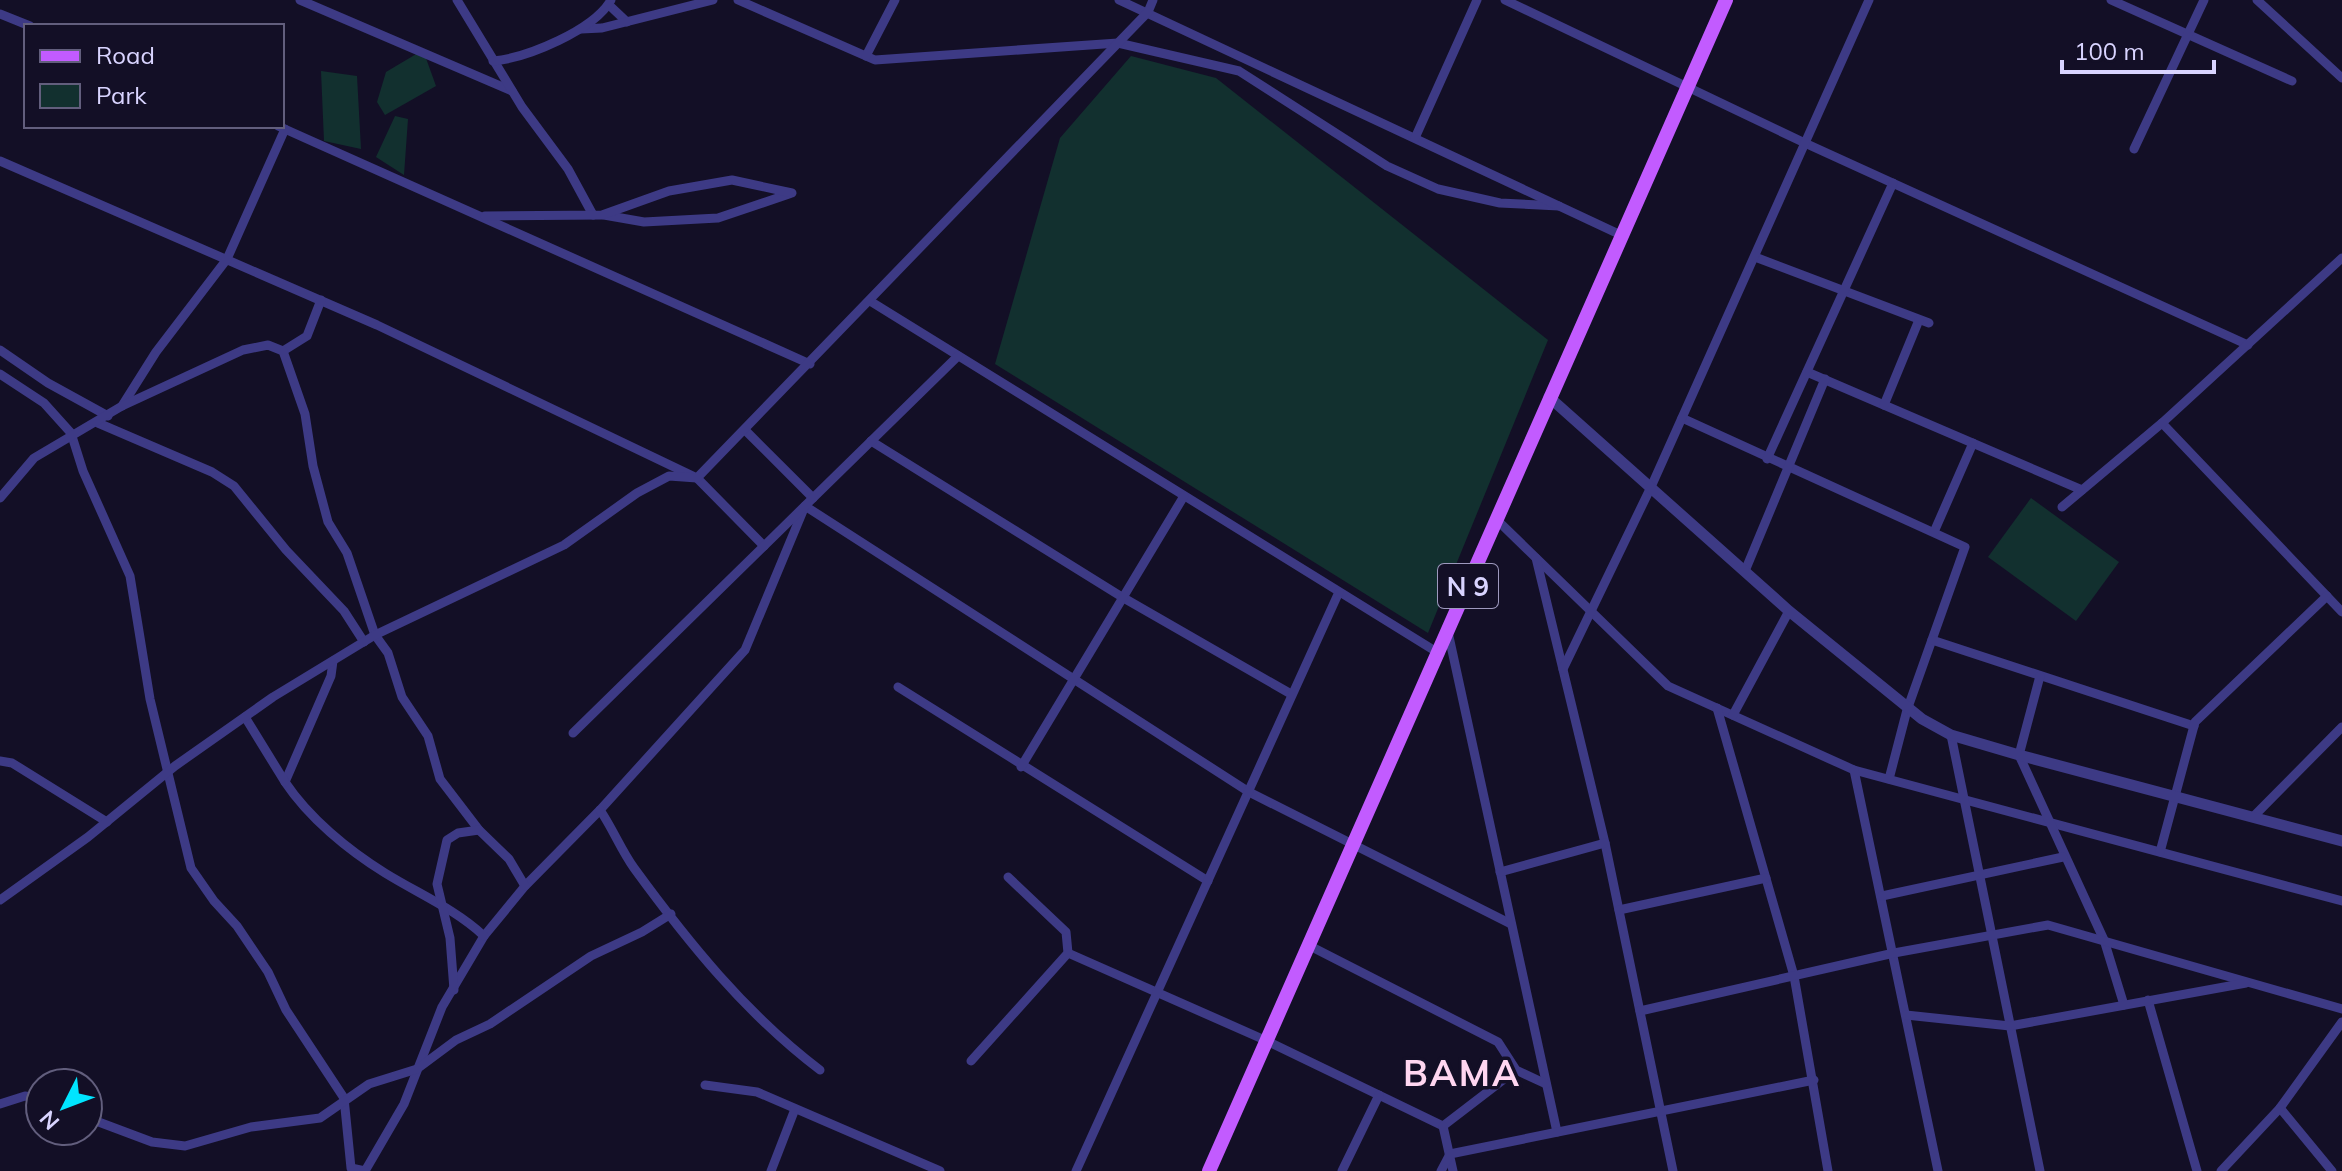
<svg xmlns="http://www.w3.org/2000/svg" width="2342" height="1171" font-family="Mulish,sans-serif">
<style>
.green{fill:#12302f}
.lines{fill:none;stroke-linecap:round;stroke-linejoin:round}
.minor{stroke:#3d3a85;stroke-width:9}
.tertiary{stroke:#3d3a85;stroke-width:11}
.primary{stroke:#c25bff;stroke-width:14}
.labels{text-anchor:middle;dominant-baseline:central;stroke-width:7;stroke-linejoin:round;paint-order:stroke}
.shield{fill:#130f26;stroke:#9e99be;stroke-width:2}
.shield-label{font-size:26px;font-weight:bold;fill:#d9d4ff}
.district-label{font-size:36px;font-weight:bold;letter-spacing:2px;fill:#ffd6f0;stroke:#130f26}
</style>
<rect width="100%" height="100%" fill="#130f26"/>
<g class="green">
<path d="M 423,50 L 436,86 L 385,115 L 377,102 L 386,72 Z"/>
<path d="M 1131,56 L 1216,78 L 1548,340 L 1428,633 L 995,364 L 1060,138 Z"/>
<path d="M 321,71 L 357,76 L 361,149 L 324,141 Z"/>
<path d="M 395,116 L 408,119 L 404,175 L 376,157 Z"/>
<path d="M 2031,498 L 2119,562 L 2076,621 L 1988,557 Z"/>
</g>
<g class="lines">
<g class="minor">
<path d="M 300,0 L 512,91"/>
<path d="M 457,0 L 522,107 L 568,169 L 593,215"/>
<path d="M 738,0 L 875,60 L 1118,43 L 1239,71 L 1387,166 L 1438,189 L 1500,203 L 1559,206"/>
<path d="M 1119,0 L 1623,236"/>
<path d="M 1505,0 L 1807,144 L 2248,345"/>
<path d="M 2111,0 L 2292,81"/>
<path d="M 2257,0 L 2342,78"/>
<path d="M 609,5 L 627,22"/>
<path d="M 0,14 L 30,26"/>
<path d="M 581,29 L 602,28 L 713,0"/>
<path d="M 866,56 L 895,0"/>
<path d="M 493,61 C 527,58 594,30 611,0"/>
<path d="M 278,126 L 810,364"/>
<path d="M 1415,138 L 1477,0"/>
<path d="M 2134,149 L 2204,0"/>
<path d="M 0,161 L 377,325 L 697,478 L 764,546"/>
<path d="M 604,215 L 644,222 L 718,218 L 789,194"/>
<path d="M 485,216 L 602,215 L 669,191 L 732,180 L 792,193"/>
<path d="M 1755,257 L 1929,323"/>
<path d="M 870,301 L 1440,654"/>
<path d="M 0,350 L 48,383 L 108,416"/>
<path d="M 283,351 L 307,336 L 321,300"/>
<path d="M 1807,372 L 2082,490"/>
<path d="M 0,374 L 44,403 L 71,433 L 83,471 L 130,576 L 150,699 L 191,868 L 214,901 L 237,926 L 268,972 L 286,1010 L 344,1098 L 351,1168 L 365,1171 L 404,1104 L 442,1007 L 484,936 L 525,886 L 600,810 L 745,650 L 805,506 L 1249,792 L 1511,924"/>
<path d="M 1884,405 L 1919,320"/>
<path d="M 122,406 L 156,352 L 227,259 L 285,129"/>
<path d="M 1682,418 L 1965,547 L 1907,710 L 1889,779"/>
<path d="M 98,423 L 212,472 L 234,486 L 286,550 L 344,611 L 364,642"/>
<path d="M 2162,423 L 2342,612"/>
<path d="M 746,431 L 813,498"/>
<path d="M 871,441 L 1122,597 L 1291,694"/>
<path d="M 1767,459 L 1893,183"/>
<path d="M 0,498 L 34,458 L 122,406 L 243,350 L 268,345 L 283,351 L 305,414 L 313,466 L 328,522 L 347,553 L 375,635 L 388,653 L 402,697 L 428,736 L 440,779 L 479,830 L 509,859 L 525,886"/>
<path d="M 2062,507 L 2162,423 L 2342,258"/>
<path d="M 1496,519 L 1668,686 L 1854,770 L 2342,901"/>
<path d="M 1934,532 L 1973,443"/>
<path d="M 1536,558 L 1605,843 L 1673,1171"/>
<path d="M 1745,571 L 1825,379"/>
<path d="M 1448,632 L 1557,1132"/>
<path d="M 1932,640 L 2194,726"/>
<path d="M 333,661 L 331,676 L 285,782 C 309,818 348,850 385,873 C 419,894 455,909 484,936"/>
<path d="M 1563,669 L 1651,487 L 1869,0"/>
<path d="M 2040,676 L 2019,755 L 2104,940 L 2124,1005"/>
<path d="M 898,687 L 1208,881"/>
<path d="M 1717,708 L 1794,976 L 1828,1171"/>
<path d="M 1733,715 L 1789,611"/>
<path d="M 245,717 L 285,782"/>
<path d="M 573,733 L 958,356"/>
<path d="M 1951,735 L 2040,1171"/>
<path d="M 0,761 L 12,763 L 107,822"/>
<path d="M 1021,767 L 1184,496"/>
<path d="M 1854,770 L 1938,1171"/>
<path d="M 600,810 C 613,829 621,850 634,868 C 688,942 746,1014 820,1070"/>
<path d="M 2254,816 L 2342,727"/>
<path d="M 2160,852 L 2195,722 L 2327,596"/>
<path d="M 1500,872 L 1605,843"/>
<path d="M 1882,896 L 2063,857"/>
<path d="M 0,900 L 88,837 L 175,766 L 273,697 L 375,635 L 564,545 L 637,493 L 669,476 L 697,478 L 1148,12 L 1153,0"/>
<path d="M 1619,910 L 1766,878"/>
<path d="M 1308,945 L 1498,1042 L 1516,1070 L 1546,1084"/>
<path d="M 1068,953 L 1267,1041 L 1443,1126"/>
<path d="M 454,990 L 450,938 L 437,884 L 447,840 L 458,833 L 479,830"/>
<path d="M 2148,1000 L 2197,1171"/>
<path d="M 1640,1011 L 1894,953 L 2048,925 L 2342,1009"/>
<path d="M 1906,1015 L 2010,1026 L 2246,983"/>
<path d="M 971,1061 L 1068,953 L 1066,932 L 1008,877"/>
<path d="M 705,1085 L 757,1092 L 940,1171"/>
<path d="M 0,1104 L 25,1096 L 40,1098"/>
<path d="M 2280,1108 L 2332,1171"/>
<path d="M 88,1118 L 152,1142 L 185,1146 L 251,1127 L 320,1118 L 369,1084 L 417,1069 L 456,1040 L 490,1024 L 591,956 L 642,932 L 671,914"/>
<path d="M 1443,1126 L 1516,1070"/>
<path d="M 1443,1126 L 1453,1171"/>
<path d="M 771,1171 L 795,1109"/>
<path d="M 1076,1171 L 1339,592"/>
<path d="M 1342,1171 L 1379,1095"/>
<path d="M 1441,1171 L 1450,1154 L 1814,1080"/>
<path d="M 2221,1171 L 2280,1108 L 2342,1022"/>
</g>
<path class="tertiary" d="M 1549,397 L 1789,611 L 1922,719 L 1951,735 L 2019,755 L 2342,841"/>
<path class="primary" d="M 1209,1171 L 1726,0"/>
</g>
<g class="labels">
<rect class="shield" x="1438" y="564" width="60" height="44" rx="6"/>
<g class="shield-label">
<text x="1468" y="586">N 9</text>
</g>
<g class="district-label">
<text x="1462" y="1072">BAMA</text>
</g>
</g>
<rect x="24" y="24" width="260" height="104" fill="#130f26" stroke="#625e7d" stroke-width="2"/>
<rect x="40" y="50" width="40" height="12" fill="#c25bff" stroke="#625e7d" stroke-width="2"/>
<text x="96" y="64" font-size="24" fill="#d9d4ff">Road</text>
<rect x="40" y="84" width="40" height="24" fill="#12302f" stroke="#625e7d" stroke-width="2"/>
<text x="96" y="104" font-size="24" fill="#d9d4ff">Park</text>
<g transform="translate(64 1107) rotate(228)"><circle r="38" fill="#130f26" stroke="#625e7d" stroke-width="2"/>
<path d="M0-6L14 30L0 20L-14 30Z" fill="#00e5ff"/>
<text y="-12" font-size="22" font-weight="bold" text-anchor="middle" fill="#d9d4ff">N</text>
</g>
<path d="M2062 60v12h152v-12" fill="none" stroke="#d9d4ff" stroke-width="4"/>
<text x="2074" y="60" font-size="24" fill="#d9d4ff" stroke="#130f26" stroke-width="6" paint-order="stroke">100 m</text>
</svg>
